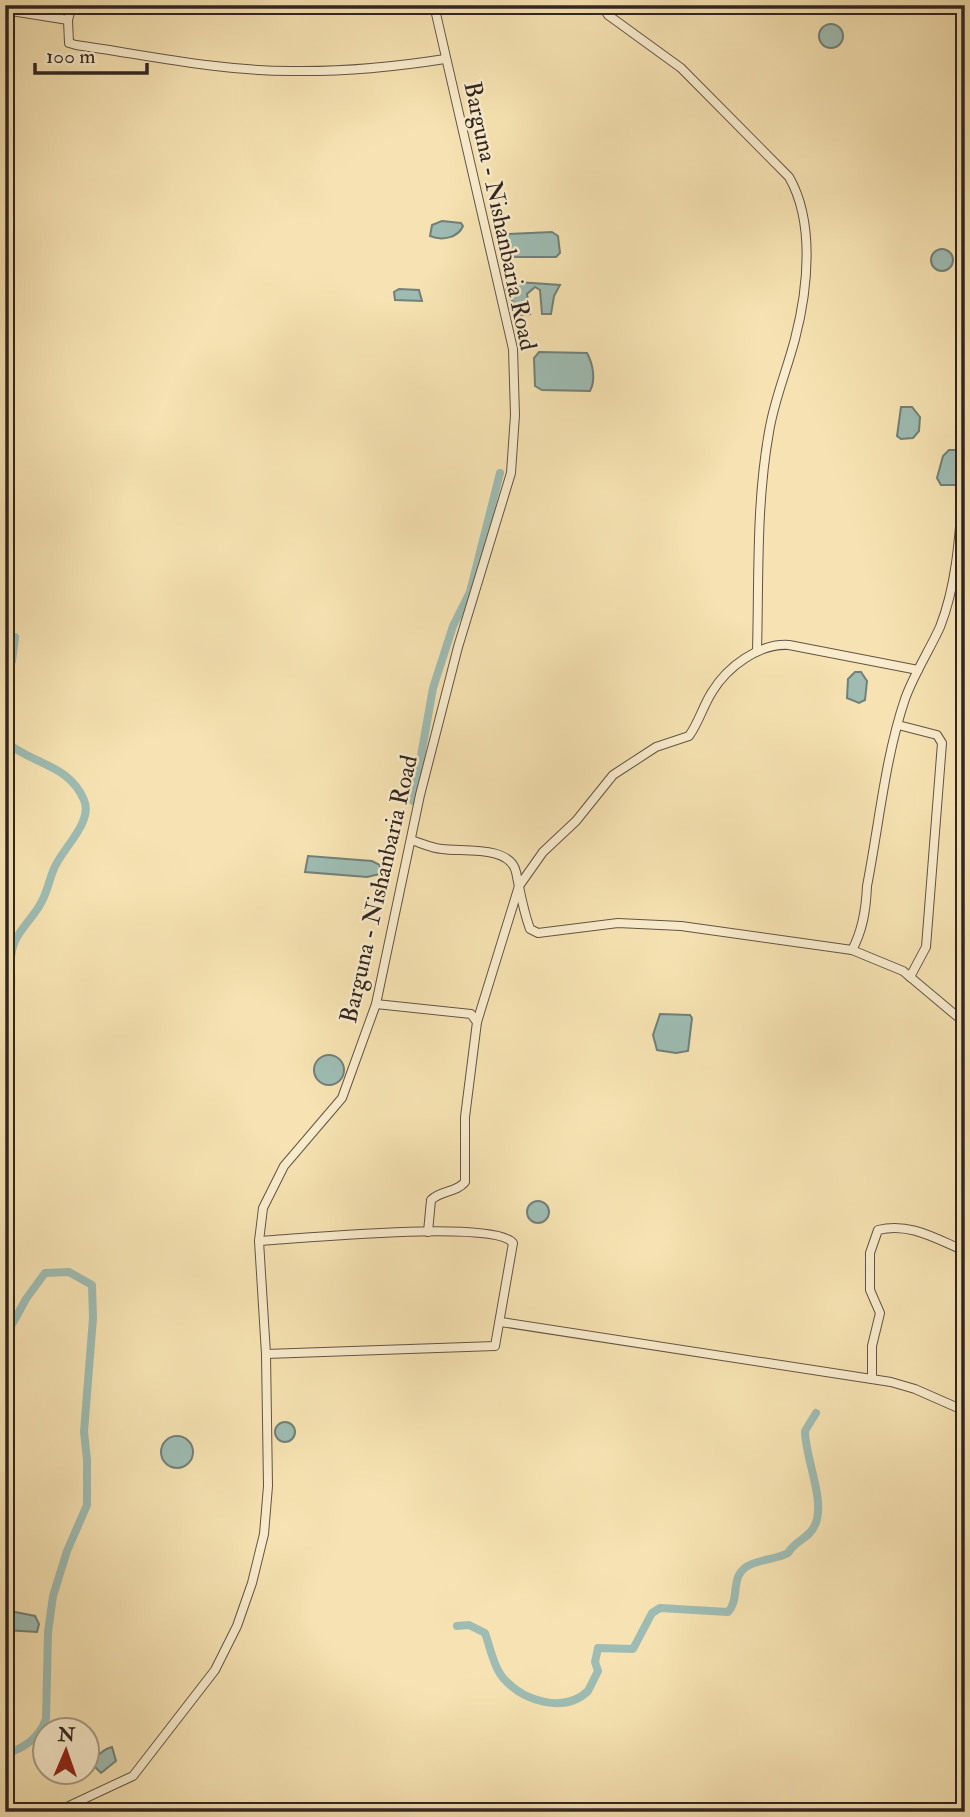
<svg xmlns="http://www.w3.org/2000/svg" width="970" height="1817" font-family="'IM FELL Double Pica',serif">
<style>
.water{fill:#9ebcb3;stroke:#728078;stroke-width:2}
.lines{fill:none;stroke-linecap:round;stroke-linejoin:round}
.canal{stroke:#9ebcb3;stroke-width:8}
.minor-casing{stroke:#625444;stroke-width:10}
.minor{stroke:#f9eccd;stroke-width:8}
.labels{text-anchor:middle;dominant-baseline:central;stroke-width:5;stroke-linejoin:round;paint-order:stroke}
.street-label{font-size:24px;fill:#312520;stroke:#f9eccd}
</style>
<rect width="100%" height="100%" fill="#f6e2b2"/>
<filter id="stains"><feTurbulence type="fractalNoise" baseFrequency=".00286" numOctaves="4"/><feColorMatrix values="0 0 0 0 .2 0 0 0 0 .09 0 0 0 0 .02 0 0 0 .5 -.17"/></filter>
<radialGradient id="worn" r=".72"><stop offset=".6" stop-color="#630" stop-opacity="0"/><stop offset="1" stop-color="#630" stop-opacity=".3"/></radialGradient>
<g class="water">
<circle cx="831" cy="36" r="12"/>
<path d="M 442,221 L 461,223 L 463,226 C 458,238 442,241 430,236 L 432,225 Z"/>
<path d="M 552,232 L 558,236 L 560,253 L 556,257 L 514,257 L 504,251 L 503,241 L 509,234 Z"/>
<circle cx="942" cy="260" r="11"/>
<path d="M 517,282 L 560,285 L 554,296 L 551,314 L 542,314 L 540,290 L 535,287 L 527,294 L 530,314 L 520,315 L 506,289 Z"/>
<path d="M 399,289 L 419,290 L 422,301 L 395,300 L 394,292 Z"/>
<path d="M 539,352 L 587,353 C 593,364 596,380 590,391 L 542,390 L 535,386 L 534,358 Z"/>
<path d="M 901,407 L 912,407 L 920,417 L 919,431 L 913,438 L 901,439 L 897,436 Z"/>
<path d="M 949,450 L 957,450 L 961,455 L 957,485 L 941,485 L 937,478 L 943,456 Z"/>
<path d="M 855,672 L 861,672 L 867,681 L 865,700 L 859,703 L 847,698 L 848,679 Z"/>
<path d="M 308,856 L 372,861 L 380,865 L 380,874 L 367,877 L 305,872 Z"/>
<path d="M 660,1014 L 690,1015 L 692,1018 L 688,1051 L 676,1053 L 657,1050 L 653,1035 Z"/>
<circle cx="329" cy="1070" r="15"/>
<circle cx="538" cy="1212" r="11"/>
<circle cx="285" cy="1432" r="10"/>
<circle cx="177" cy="1452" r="16"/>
<path d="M 5,1610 L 35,1616 L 39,1624 L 37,1632 L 5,1630 Z"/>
<path d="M 112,1747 L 116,1761 L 101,1773 L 93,1765 C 94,1757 104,1749 112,1747 Z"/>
</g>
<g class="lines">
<g class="canal">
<path d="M 5,668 L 12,661 L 15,637"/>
<path d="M 5,741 C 32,765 68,763 84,800 C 94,823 60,850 53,871 C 49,881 47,892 42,901 C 35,916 22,926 15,941 C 5,962 18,990 5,1009"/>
<path d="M 413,801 L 433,688 L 453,626 L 470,592 L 500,473"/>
<path d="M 5,1337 L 26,1299 L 45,1273 L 69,1272 L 92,1285 L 93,1318 L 84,1432 L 87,1460 L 87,1505 L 67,1551 L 53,1596 L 48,1632 L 46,1719 C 39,1738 25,1748 5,1754"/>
<path d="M 457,1626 L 469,1625 L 485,1633 C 490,1647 494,1668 504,1679 C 524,1701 564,1714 588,1691 L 598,1671 L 595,1662 L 598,1648 L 633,1649 L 652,1613 L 660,1608 L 728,1612 C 740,1600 730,1578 746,1567 C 758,1559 775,1560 788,1553 C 795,1540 809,1539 815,1525 C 826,1501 805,1458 805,1431 L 816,1413"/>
</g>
<g class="minor-casing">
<g id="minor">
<path d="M 601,5 L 608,15 L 681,68 L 789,177 C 815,222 808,289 795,339 C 787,370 774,400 769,432 C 756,504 759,578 757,651"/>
<path d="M 5,10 L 68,20 L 69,43 L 76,45 C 146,55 219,71 290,71 C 342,72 394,67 445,59"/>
<path d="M 68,20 L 72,5"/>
<path d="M 898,725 L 937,735 L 942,743 L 926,947 L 910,977"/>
<path d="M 411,840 C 421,843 431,848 442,849 C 462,852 510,845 516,872 C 520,891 523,910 530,929 L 538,933 L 618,923 L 681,926 L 852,950 C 863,930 866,909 867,886 C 879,825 885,758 905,699 C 914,674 929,651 940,627 C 960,576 960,518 965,464"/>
<path d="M 852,950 L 903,971 L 965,1023"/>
<path d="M 376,1004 L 471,1014 L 477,1022 L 465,1117 L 465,1182 C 456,1193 441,1190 431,1200 L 428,1232"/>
<path d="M 477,1022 L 519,886 L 543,852 L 576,821 L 613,775 L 656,747 L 689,736 C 699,722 703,706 712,692 C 727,667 759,643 789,645 L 918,670"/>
<path d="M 259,1241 C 298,1239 494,1219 513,1243 L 495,1346 L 266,1354"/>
<path d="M 501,1322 L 891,1382 L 915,1389 L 965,1411"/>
<path d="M 872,1379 L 872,1346 L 880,1313 L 870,1290 L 870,1253 L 878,1230 C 910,1222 936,1239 965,1251"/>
<path d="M 56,1812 L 133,1776 L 215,1670 L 237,1626 L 252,1583 L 264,1534 L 268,1486 L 266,1354 L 259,1241 L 263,1208 L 284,1166 L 342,1098 L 376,1004 L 420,795 L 458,647 L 511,473 L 515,415 L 513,349 L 434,5"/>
</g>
</g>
<use href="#minor" class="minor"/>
</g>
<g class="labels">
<g class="street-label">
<text transform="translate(500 216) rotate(78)">Barguna - Nishanbaria Road</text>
<text transform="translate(379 889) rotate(-77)">Barguna - Nishanbaria Road</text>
</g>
</g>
<rect width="970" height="1817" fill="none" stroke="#f6e2b2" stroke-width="28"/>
<rect x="7" y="7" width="956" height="1803" fill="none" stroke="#312520" stroke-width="3.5"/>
<rect x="14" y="14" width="942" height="1789" fill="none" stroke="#312520" stroke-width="2"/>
<g transform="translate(66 1751) rotate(2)"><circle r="33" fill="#f9eccd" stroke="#a99c88" stroke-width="2"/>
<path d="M0-5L12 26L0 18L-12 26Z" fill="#8f2418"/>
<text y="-10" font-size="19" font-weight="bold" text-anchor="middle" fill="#312520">N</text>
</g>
<path d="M35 63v10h112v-10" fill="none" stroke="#312520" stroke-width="3.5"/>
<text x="46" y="63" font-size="21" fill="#312520" stroke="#f9eccd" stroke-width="5" paint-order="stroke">100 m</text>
<rect width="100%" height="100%" filter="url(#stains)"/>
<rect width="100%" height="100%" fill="url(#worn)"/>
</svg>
